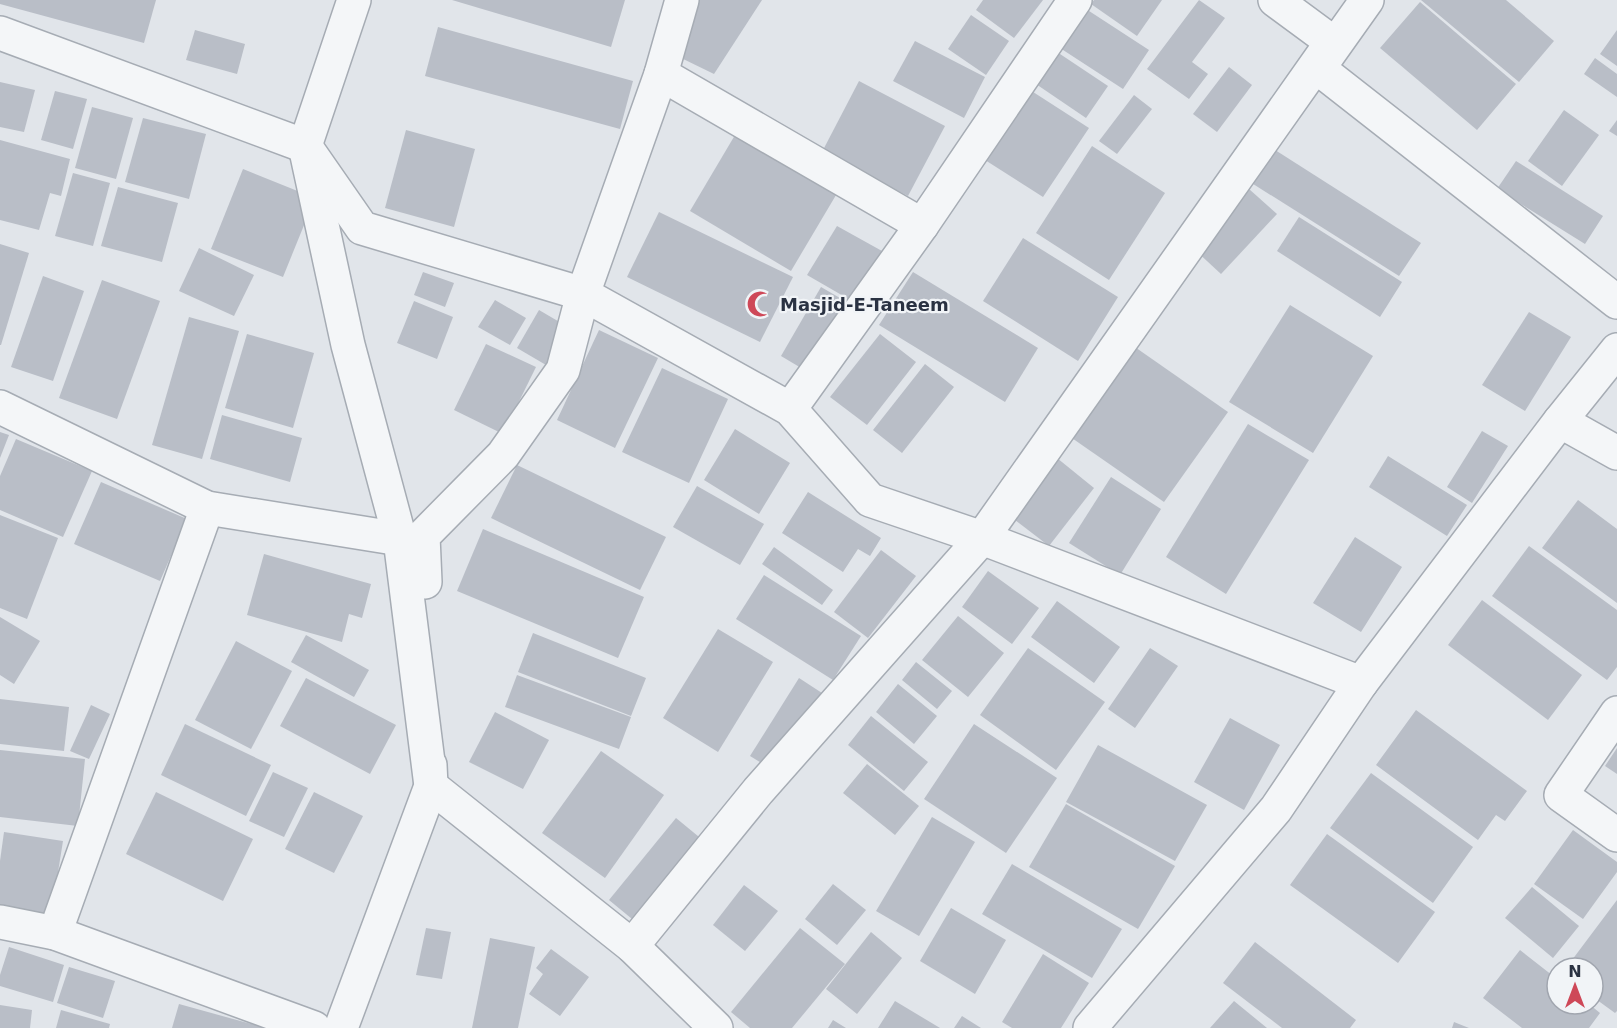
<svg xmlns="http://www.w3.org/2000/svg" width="1617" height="1028" font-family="'DejaVu Sans',sans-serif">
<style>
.building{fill:#b9bec7}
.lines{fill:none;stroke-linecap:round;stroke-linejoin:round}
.street-casing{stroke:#a6acb4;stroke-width:36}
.street{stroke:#f4f6f8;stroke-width:33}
.labels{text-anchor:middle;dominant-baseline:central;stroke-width:4.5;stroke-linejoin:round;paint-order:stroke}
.poi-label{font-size:18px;font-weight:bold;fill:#2a3242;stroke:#f1f4f7;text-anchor:start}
</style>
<rect width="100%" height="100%" fill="#e1e5ea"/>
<g class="building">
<path d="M 0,0 L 156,0 L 144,43 L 0,4 Z"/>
<path d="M 452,0 L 625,0 L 611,47 Z"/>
<path d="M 698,0 L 762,0 L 714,74 L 675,55 Z"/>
<path d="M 983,0 L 1043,0 L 1014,38 L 976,10 Z"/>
<path d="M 1094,0 L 1162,0 L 1137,36 L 1091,4 Z"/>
<path d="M 1199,0 L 1225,18 L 1192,62 L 1208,74 L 1189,99 L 1147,69 Z"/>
<path d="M 1421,0 L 1506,0 L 1554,41 L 1519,82 Z"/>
<path d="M 1420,2 L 1516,84 L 1477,130 L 1380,48 Z"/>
<path d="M 1086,9 L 1149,50 L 1123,89 L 1060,48 Z"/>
<path d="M 971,15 L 1009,41 L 986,75 L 948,49 Z"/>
<path d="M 438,27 L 633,81 L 620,129 L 425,76 Z"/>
<path d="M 195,30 L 245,44 L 237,74 L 186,60 Z"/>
<path d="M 1617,30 L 1617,66 L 1600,54 Z"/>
<path d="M 915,41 L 985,77 L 964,118 L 893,81 Z"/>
<path d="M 1054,50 L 1108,86 L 1086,118 L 1033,82 Z"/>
<path d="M 1595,58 L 1617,74 L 1617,97 L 1584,74 Z"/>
<path d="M 1229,67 L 1252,85 L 1217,132 L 1193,114 Z"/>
<path d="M 859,81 L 945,126 L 908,196 L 822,152 Z"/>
<path d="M 0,82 L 35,90 L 24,132 L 0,127 Z"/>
<path d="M 1030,90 L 1089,128 L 1043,197 L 985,160 Z"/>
<path d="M 55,91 L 87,99 L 73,149 L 41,140 Z"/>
<path d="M 1134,95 L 1152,109 L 1117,154 L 1099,141 Z"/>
<path d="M 92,107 L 133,118 L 116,179 L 75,168 Z"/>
<path d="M 1564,110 L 1599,135 L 1562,186 L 1528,161 Z"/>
<path d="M 143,118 L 206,134 L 189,199 L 125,182 Z"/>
<path d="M 1617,120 L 1617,136 L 1609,131 Z"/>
<path d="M 406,130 L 475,149 L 454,227 L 385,208 Z"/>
<path d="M 738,130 L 839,190 L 791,271 L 690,211 Z"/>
<path d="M 0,140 L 70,159 L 61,196 L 50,193 L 39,230 L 0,220 Z"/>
<path d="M 1092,146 L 1165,193 L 1109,280 L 1036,233 Z"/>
<path d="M 1272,148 L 1421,243 L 1399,276 L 1250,182 Z"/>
<path d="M 1516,161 L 1603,216 L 1585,244 L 1497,189 Z"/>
<path d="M 243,169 L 315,198 L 283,277 L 211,249 Z"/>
<path d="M 73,173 L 110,183 L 93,246 L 55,236 Z"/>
<path d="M 118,187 L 178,203 L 162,262 L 101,246 Z"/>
<path d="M 1249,189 L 1277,214 L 1221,274 L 1194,249 Z"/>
<path d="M 659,212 L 793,277 L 760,342 L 627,277 Z"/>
<path d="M 1299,217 L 1402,282 L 1380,317 L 1277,251 Z"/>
<path d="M 837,226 L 882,251 L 852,301 L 807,275 Z"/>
<path d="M 1023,238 L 1118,297 L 1078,361 L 983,301 Z"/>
<path d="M 0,244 L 29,253 L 1,345 L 0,345 Z"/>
<path d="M 199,248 L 254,275 L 234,316 L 179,291 Z"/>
<path d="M 423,272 L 454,283 L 445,307 L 414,295 Z"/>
<path d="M 913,272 L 1038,348 L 1005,402 L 879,325 Z"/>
<path d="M 43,276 L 84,291 L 53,381 L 11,367 Z"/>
<path d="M 102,280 L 160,301 L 117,419 L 59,398 Z"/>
<path d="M 821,287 L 864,312 L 823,381 L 781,356 Z"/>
<path d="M 495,300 L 526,318 L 510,345 L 478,327 Z"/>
<path d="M 414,301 L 453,317 L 437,359 L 397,343 Z"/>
<path d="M 1290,305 L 1373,356 L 1313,453 L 1229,402 Z"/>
<path d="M 539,310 L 568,327 L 546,365 L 517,348 Z"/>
<path d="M 1529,312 L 1571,337 L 1525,411 L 1482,385 Z"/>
<path d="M 189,317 L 239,331 L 202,459 L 152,445 Z"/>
<path d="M 599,330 L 658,358 L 615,448 L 557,420 Z"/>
<path d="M 247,334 L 314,353 L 293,428 L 225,408 Z"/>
<path d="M 880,334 L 916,362 L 867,425 L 830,397 Z"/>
<path d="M 486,344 L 536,367 L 503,434 L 454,410 Z"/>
<path d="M 1132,345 L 1228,412 L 1164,502 L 1069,436 Z"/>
<path d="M 925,364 L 954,387 L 902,453 L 873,430 Z"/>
<path d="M 662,368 L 728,399 L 689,483 L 622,452 Z"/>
<path d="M 222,415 L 302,438 L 290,482 L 210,459 Z"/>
<path d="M 1248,424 L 1309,460 L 1226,594 L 1166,557 Z"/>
<path d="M 735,429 L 790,463 L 759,514 L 704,480 Z"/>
<path d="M 1482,431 L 1508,446 L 1472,503 L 1447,487 Z"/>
<path d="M 0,432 L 9,435 L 0,458 Z"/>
<path d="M 16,439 L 92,471 L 63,537 L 0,510 L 0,476 Z"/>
<path d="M 1388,456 L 1467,505 L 1447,536 L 1369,487 Z"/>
<path d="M 1057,458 L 1094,488 L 1049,546 L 1011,517 Z"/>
<path d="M 517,465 L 666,537 L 640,590 L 491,518 Z"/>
<path d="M 1111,477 L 1161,509 L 1120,575 L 1069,543 Z"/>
<path d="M 101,482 L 187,519 L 160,581 L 74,544 Z"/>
<path d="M 697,486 L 764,524 L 740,565 L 673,527 Z"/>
<path d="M 808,492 L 881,538 L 870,556 L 858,549 L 843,572 L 782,533 Z"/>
<path d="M 1578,500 L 1617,529 L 1617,603 L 1542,548 Z"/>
<path d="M 0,515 L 58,538 L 27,619 L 0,608 Z"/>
<path d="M 483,529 L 644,597 L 618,658 L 457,591 Z"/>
<path d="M 1355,537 L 1402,567 L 1361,632 L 1313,603 Z"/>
<path d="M 1529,546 L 1617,610 L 1617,667 L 1607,680 L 1492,596 Z"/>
<path d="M 774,547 L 833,590 L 822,605 L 762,564 Z"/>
<path d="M 881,550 L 916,576 L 868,638 L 834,612 Z"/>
<path d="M 264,554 L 371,584 L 362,618 L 349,614 L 342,642 L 247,615 Z"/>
<path d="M 988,571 L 1039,608 L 1012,644 L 962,607 Z"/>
<path d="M 764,575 L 861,636 L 833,680 L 736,619 Z"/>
<path d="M 1482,600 L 1582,675 L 1548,720 L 1448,645 Z"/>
<path d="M 1057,601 L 1120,647 L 1094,683 L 1031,637 Z"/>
<path d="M 958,616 L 1004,653 L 968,697 L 922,660 Z"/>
<path d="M 0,617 L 40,641 L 14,684 L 0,675 Z"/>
<path d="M 718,629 L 773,662 L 718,752 L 663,718 Z"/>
<path d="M 533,633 L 646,678 L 631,716 L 518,672 Z"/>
<path d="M 306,635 L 369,670 L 354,697 L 291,662 Z"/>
<path d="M 236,641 L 292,671 L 251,749 L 195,720 Z"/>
<path d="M 1028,648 L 1105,702 L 1056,770 L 980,715 Z"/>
<path d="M 1150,648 L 1178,666 L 1135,728 L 1108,709 Z"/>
<path d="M 916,662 L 952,691 L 937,709 L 902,680 Z"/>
<path d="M 517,675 L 631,717 L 619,749 L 505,707 Z"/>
<path d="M 306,678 L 396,725 L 370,774 L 280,726 Z"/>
<path d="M 799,678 L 822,693 L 773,770 L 750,756 Z"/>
<path d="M 898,684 L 937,716 L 914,744 L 876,712 Z"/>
<path d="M 0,699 L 69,707 L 64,751 L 0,744 Z"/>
<path d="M 91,705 L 110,714 L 89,759 L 70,751 Z"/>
<path d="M 1416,710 L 1527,791 L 1505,821 L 1496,815 L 1478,840 L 1376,765 Z"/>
<path d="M 495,712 L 549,740 L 523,789 L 469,762 Z"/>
<path d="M 871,716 L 928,762 L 904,791 L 848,745 Z"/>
<path d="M 1230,718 L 1280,745 L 1244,810 L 1194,782 Z"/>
<path d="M 185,724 L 271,765 L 246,816 L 161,775 Z"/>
<path d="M 974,724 L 1057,778 L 1006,853 L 924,799 Z"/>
<path d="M 1098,745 L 1207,805 L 1175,861 L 1066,802 Z"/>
<path d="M 1617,748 L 1617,774 L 1605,766 Z"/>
<path d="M 0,750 L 85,759 L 78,826 L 0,817 Z"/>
<path d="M 601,751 L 664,795 L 605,878 L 542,833 Z"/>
<path d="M 867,764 L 919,806 L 895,835 L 843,793 Z"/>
<path d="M 273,772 L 308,788 L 284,837 L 249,821 Z"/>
<path d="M 1371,773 L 1473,847 L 1433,903 L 1330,828 Z"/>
<path d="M 156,792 L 253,839 L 223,901 L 126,854 Z"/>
<path d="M 314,792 L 363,816 L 334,873 L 285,849 Z"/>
<path d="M 1066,804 L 1175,866 L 1138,929 L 1029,867 Z"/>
<path d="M 932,817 L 975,842 L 919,936 L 876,911 Z"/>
<path d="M 676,818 L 710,846 L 643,928 L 609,900 Z"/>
<path d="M 1573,830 L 1617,862 L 1617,872 L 1583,919 L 1534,884 Z"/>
<path d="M 4,832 L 63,841 L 51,916 L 0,908 L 0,861 Z"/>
<path d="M 1327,834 L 1435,912 L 1398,963 L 1290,885 Z"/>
<path d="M 1012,864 L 1122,929 L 1092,978 L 982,914 Z"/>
<path d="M 833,884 L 866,910 L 837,945 L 805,919 Z"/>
<path d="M 744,885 L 778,911 L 745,951 L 713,925 Z"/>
<path d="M 1532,887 L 1579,926 L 1553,958 L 1505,918 Z"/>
<path d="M 1617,900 L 1617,1011 L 1615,1013 L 1593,997 L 1593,968 L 1566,968 Z"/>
<path d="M 951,908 L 1006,940 L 975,994 L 920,961 Z"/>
<path d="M 426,928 L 451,932 L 442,979 L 416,975 Z"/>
<path d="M 800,928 L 845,964 L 792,1028 L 750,1028 L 731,1012 Z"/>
<path d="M 871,932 L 902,958 L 857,1014 L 826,989 Z"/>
<path d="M 490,938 L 535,947 L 518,1028 L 472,1028 Z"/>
<path d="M 1255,942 L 1356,1020 L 1350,1028 L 1282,1028 L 1223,983 Z"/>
<path d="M 9,947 L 64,965 L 53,1002 L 0,986 L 0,975 Z"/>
<path d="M 551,949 L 589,977 L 560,1016 L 529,994 L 543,974 L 536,968 Z"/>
<path d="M 1520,950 L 1557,979 L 1557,1004 L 1589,1004 L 1600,1013 L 1589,1028 L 1522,1028 L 1483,998 Z"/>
<path d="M 1043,954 L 1089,983 L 1061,1028 L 1012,1028 L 1002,1022 Z"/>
<path d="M 69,967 L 115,981 L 103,1018 L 57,1003 Z"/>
<path d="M 895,1001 L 940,1028 L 878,1028 Z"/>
<path d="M 1234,1001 L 1267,1028 L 1210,1028 Z"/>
<path d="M 179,1004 L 262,1027 L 262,1028 L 172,1028 Z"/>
<path d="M 0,1005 L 32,1010 L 30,1028 L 0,1028 Z"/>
<path d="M 61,1010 L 110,1024 L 109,1028 L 56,1028 Z"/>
<path d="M 962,1016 L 981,1028 L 954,1028 Z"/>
<path d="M 833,1020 L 846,1028 L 828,1028 Z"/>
<path d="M 1454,1022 L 1469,1028 L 1452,1028 Z"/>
</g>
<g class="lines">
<g class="street-casing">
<g id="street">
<path d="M 354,0 L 305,146 L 348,345 L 400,539 L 431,786 L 632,946 L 716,1028"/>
<path d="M 1275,0 L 1332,42 L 1318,68 L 1617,302"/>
<path d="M 0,33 L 305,146 L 362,228 L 583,294 L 790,409 L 870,500 L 982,538 L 1361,683"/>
<path d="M 1323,62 L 1367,0"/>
<path d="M 661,74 L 922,225"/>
<path d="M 0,407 L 207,508 L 400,539"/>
<path d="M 790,409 L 922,225 L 1075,0"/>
<path d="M 1560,421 L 1617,453"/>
<path d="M 425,582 L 423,536 L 503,455 L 563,370 L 583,294 L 661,74 L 682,0"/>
<path d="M 1617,713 L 1561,795 L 1617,835"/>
<path d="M 0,922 L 55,933 L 314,1028"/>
<path d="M 55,933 L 207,508"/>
<path d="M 632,946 L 758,791 L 982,538 L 1332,42"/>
<path d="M 341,1028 L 431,786 L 430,765"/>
<path d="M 1090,1028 L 1276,809 L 1361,683 L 1560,421 L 1617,350"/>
</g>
</g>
<use href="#street" class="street"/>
</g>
<defs>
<g id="mosque-bare" transform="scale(2.07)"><path d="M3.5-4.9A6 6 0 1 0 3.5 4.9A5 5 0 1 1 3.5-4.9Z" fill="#ce4858" stroke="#f1f4f7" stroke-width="2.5" paint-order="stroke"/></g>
</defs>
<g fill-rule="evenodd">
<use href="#mosque-bare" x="760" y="304"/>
</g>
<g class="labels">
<g class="poi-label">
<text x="780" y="304">Masjid-E-Taneem</text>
</g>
</g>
<g transform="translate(1575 986)"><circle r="28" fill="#f1f4f7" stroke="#a1a6af" stroke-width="1.5"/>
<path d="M0-4.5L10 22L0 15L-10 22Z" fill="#ce4858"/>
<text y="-9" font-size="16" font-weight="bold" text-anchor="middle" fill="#2a3242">N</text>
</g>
</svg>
